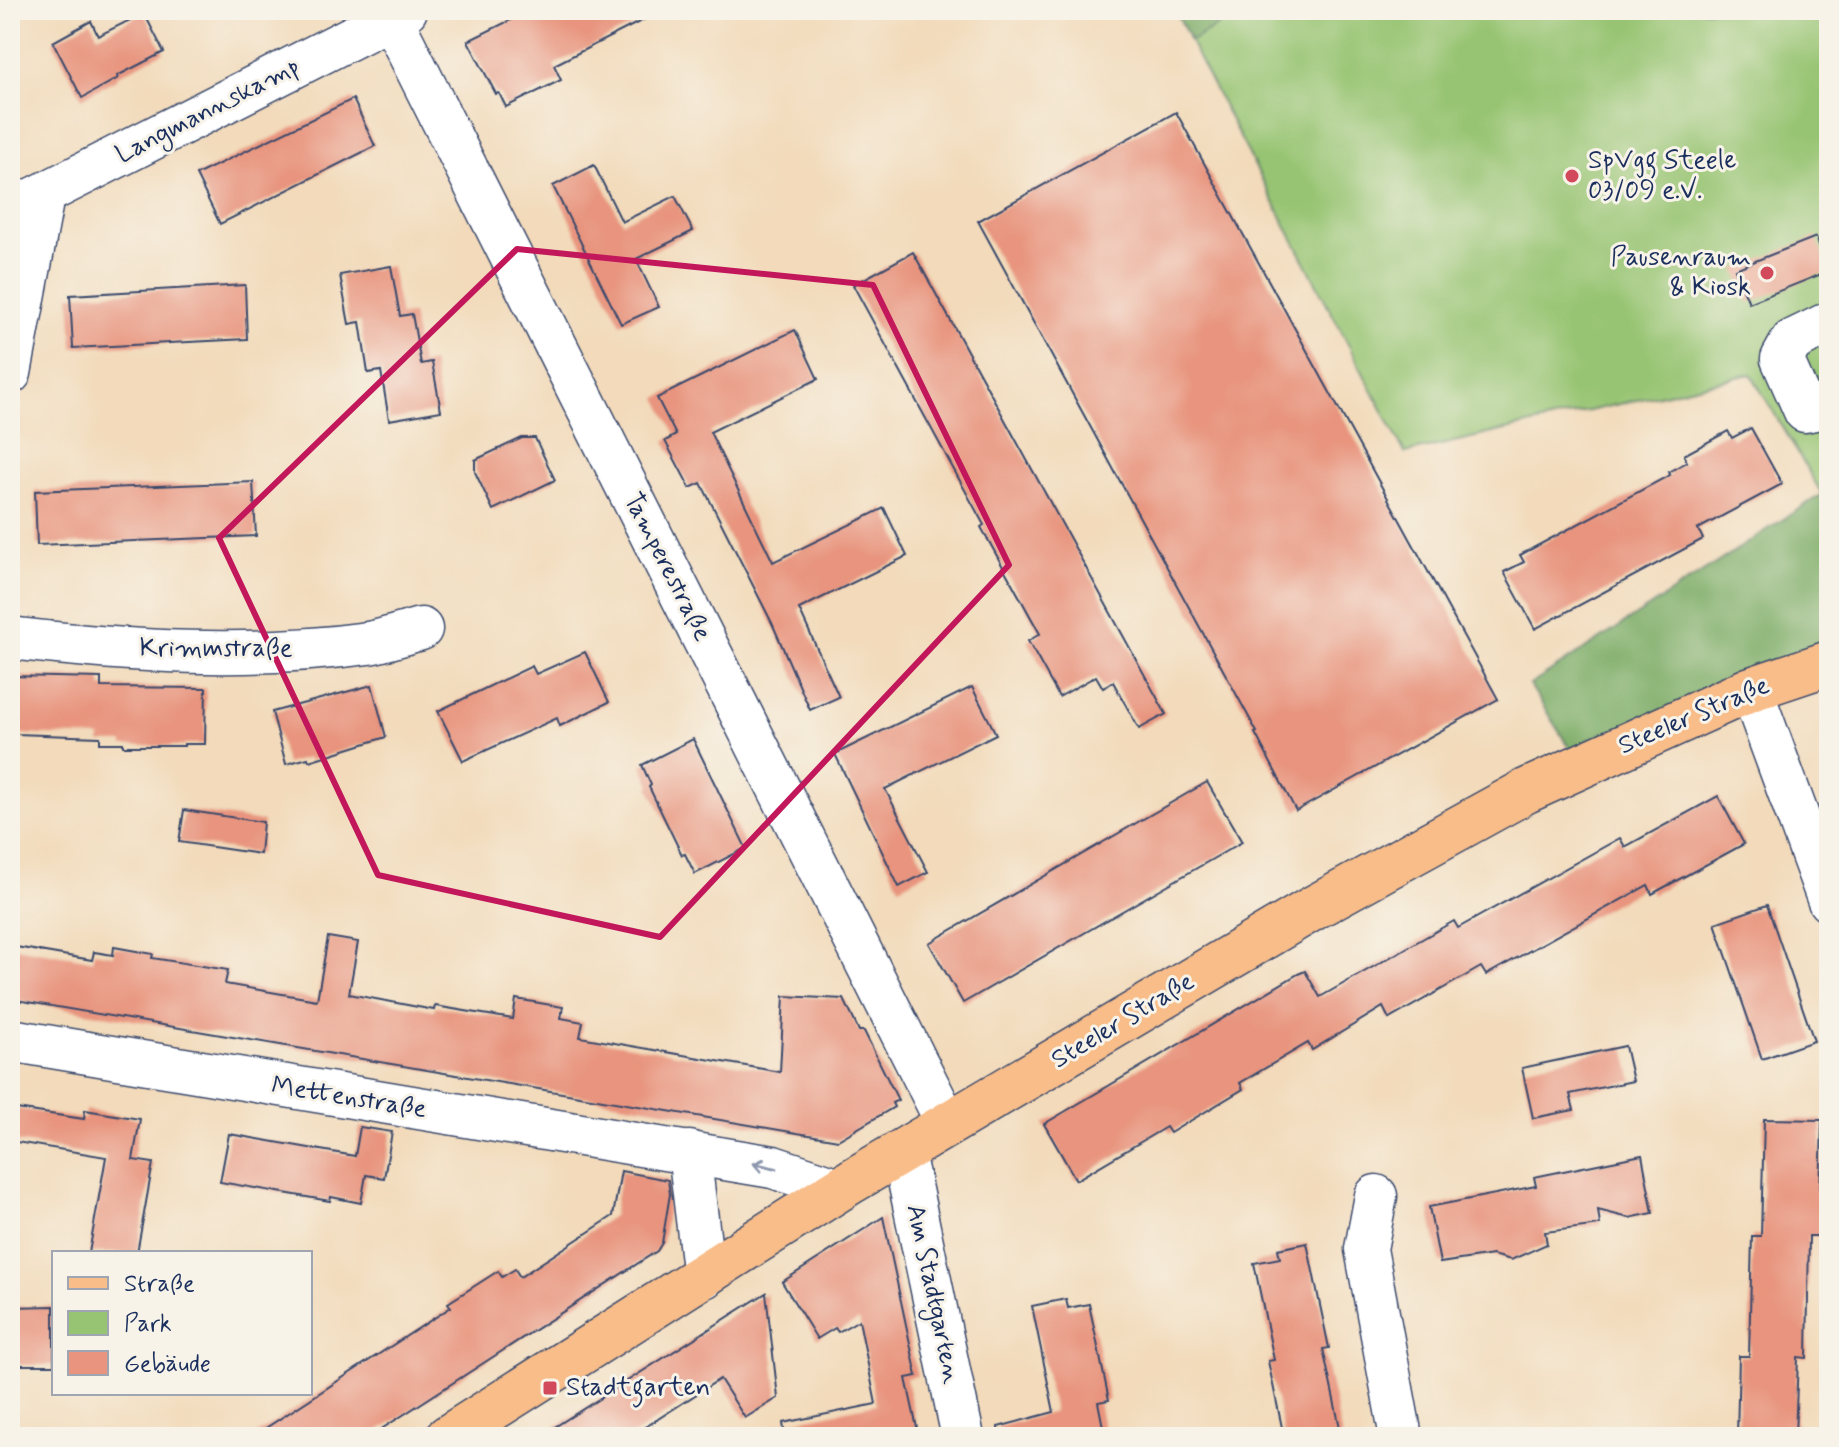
<svg xmlns="http://www.w3.org/2000/svg" width="1839" height="1447" font-family="Mynerve,sans-serif">
<style>
.green{fill:#97c472;stroke:#597a68;stroke-width:2}
.forest{fill:#79aa64;stroke:#4a6c61;stroke-width:2}
.building{fill:#e8947e}
.lines{fill:none;stroke-linecap:round;stroke-linejoin:round}
.minor-casing{stroke:#3b496c;stroke-width:45}
.major-casing{stroke:#3b496c;stroke-width:47}
.minor{stroke:#fff;stroke-width:42}
.major{stroke:#f8bd89;stroke-width:44}
.oneway{stroke:#8d97ae}
.marked{fill:none;stroke:#c2185b;stroke-width:6;stroke-linejoin:round}
.poi-dot{fill:#d1495b;stroke:#f7f3e8;stroke-width:3}
.labels{text-anchor:middle;dominant-baseline:central;stroke-width:6;stroke-linejoin:round;paint-order:stroke}
.street-label{font-size:26px;fill:#1b2f5e;stroke:#f7f3e8}
.poi-label{font-size:26px;fill:#1b2f5e;stroke:#f7f3e8;text-anchor:start}
</style>
<rect width="100%" height="100%" fill="#f7f3e8"/>
<filter id="ink" filterUnits="userSpaceOnUse"><feTurbulence type="fractalNoise" baseFrequency=".0125" numOctaves="2"/><feDisplacementMap in="SourceGraphic" scale="16" xChannelSelector="R" yChannelSelector="G"/><feConvolveMatrix kernelMatrix="1 2 1 2 8 2 1 2 1" color-interpolation-filters="sRGB"/></filter>
<filter id="wash" filterUnits="userSpaceOnUse"><feTurbulence type="fractalNoise" baseFrequency=".006" numOctaves="4" result="noise"/><feDisplacementMap in="SourceGraphic" scale="32" xChannelSelector="R" yChannelSelector="G"/><feGaussianBlur stdDeviation="1.8" result="paint"/><feColorMatrix in="noise" values="0 0 0 0 0 0 0 0 0 0 0 0 0 0 0 0 0 1.4 0 .05"/><feComposite in="paint" operator="in"/></filter>
<g filter="url(#wash)">
<rect width="100%" height="100%" fill="#f2daba"/>
<path class="green" d="M 1228,10 L 1829,10 L 1829,506 L 1751,374 L 1405,453 L 1188,38 L 1230,18 Z"/>
<g class="forest">
<path d="M 1174,10 L 1227,10 L 1229,19 L 1191,41 Z"/>
<path d="M 1822,494 L 1829,506 L 1829,660 L 1575,757 L 1530,685 Z"/>
</g>
<g id="blocks">
<g class="building">
<path d="M 531,10 L 663,10 L 554,65 L 561,80 L 506,107 L 499,93 L 496,94 L 468,41 Z"/>
<path d="M 144,13 L 164,52 L 117,76 L 118,78 L 82,98 L 53,42 L 91,21 L 98,36 Z"/>
<path d="M 353,99 L 375,146 L 220,224 L 196,175 Z"/>
<path d="M 1176,112 L 1498,699 L 1296,811 L 1255,733 L 1257,732 L 978,221 Z"/>
<path d="M 594,165 L 622,222 L 675,196 L 693,231 L 636,259 L 659,307 L 621,324 L 553,186 Z"/>
<path d="M 1816,237 L 1829,271 L 1749,303 L 1735,269 Z"/>
<path d="M 913,252 L 1166,714 L 1139,729 L 1113,682 L 1103,688 L 1096,676 L 1059,697 L 1028,641 L 1040,634 L 981,527 L 984,525 L 853,285 Z"/>
<path d="M 391,266 L 400,316 L 412,314 L 421,364 L 432,362 L 441,411 L 389,420 L 381,371 L 368,373 L 360,322 L 349,324 L 340,275 Z"/>
<path d="M 245,285 L 247,339 L 73,348 L 70,295 Z"/>
<path d="M 795,330 L 818,379 L 710,432 L 773,562 L 884,508 L 907,556 L 799,609 L 839,697 L 810,710 L 772,623 L 701,483 L 690,488 L 665,441 L 676,435 L 657,398 Z"/>
<path d="M 1751,428 L 1782,484 L 1698,529 L 1703,539 L 1535,629 L 1504,572 L 1524,562 L 1520,555 L 1670,475 L 1668,472 L 1687,462 L 1684,455 L 1728,431 L 1732,438 Z"/>
<path d="M 522,438 L 535,438 L 555,480 L 493,510 L 475,472 L 475,460 Z"/>
<path d="M 253,482 L 256,536 L 37,545 L 35,491 Z"/>
<path d="M 585,652 L 609,702 L 560,726 L 557,718 L 463,761 L 438,711 L 532,666 L 536,674 Z"/>
<path d="M 10,676 L 101,678 L 101,687 L 206,688 L 205,744 L 184,744 L 184,746 L 123,746 L 123,743 L 100,743 L 100,737 L 16,734 L 16,731 L 10,731 Z"/>
<path d="M 372,685 L 386,737 L 309,761 L 308,758 L 286,764 L 272,712 Z"/>
<path d="M 972,687 L 996,734 L 885,789 L 928,872 L 899,887 L 835,754 Z"/>
<path d="M 693,739 L 746,848 L 695,874 L 685,854 L 682,855 L 649,787 L 651,785 L 642,765 Z"/>
<path d="M 1207,782 L 1242,842 L 963,1003 L 929,943 Z"/>
<path d="M 1718,796 L 1744,844 L 1652,894 L 1648,885 L 1486,975 L 1481,967 L 1389,1019 L 1383,1007 L 1312,1050 L 1308,1043 L 1240,1083 L 1243,1089 L 1170,1133 L 1166,1127 L 1076,1180 L 1044,1124 L 1298,974 L 1305,971 L 1320,997 L 1454,921 L 1458,928 L 1620,838 L 1625,847 Z"/>
<path d="M 184,810 L 263,822 L 260,854 L 179,842 Z"/>
<path d="M 1767,905 L 1814,1041 L 1762,1059 L 1715,923 Z"/>
<path d="M 328,937 L 358,942 L 349,994 L 434,1010 L 435,1006 L 513,1019 L 516,999 L 563,1007 L 561,1018 L 583,1022 L 580,1037 L 780,1072 L 784,996 L 844,999 L 859,1031 L 864,1031 L 898,1100 L 892,1103 L 894,1107 L 838,1140 L 10,999 L 10,946 L 92,960 L 94,952 L 113,955 L 114,947 L 153,954 L 152,958 L 228,970 L 225,984 L 317,1000 Z"/>
<path d="M 1625,1046 L 1633,1081 L 1570,1094 L 1574,1110 L 1533,1118 L 1522,1068 Z"/>
<path d="M 10,1108 L 84,1119 L 85,1110 L 140,1119 L 133,1160 L 153,1163 L 137,1253 L 89,1253 L 106,1157 L 10,1141 Z"/>
<path d="M 1764,1119 L 1822,1120 L 1819,1236 L 1809,1236 L 1807,1358 L 1798,1357 L 1795,1437 L 1737,1437 L 1739,1356 L 1749,1356 L 1752,1236 L 1761,1236 Z"/>
<path d="M 360,1127 L 392,1132 L 384,1178 L 366,1175 L 361,1203 L 331,1197 L 330,1201 L 220,1182 L 229,1134 L 355,1156 Z"/>
<path d="M 1642,1155 L 1653,1213 L 1629,1218 L 1598,1210 L 1600,1225 L 1545,1232 L 1547,1244 L 1511,1260 L 1492,1255 L 1440,1263 L 1429,1207 L 1536,1186 L 1534,1177 Z"/>
<path d="M 621,1171 L 668,1180 L 670,1194 L 662,1243 L 657,1251 L 369,1437 L 252,1437 L 451,1307 L 448,1303 L 498,1271 L 502,1277 L 515,1269 L 520,1277 L 613,1216 Z"/>
<path d="M 883,1217 L 917,1376 L 906,1378 L 919,1437 L 785,1437 L 783,1423 L 876,1404 L 859,1320 L 838,1332 L 835,1328 L 817,1339 L 782,1282 Z"/>
<path d="M 1307,1243 L 1329,1348 L 1323,1349 L 1342,1437 L 1284,1437 L 1268,1361 L 1274,1360 L 1254,1263 L 1280,1258 L 1278,1249 Z"/>
<path d="M 766,1293 L 778,1398 L 745,1418 L 720,1379 L 630,1437 L 539,1437 Z"/>
<path d="M 1066,1299 L 1068,1308 L 1089,1304 L 1109,1400 L 1098,1402 L 1105,1437 L 999,1437 L 998,1427 L 1054,1412 L 1032,1306 Z"/>
<path d="M 54,1306 L 54,1365 L 10,1365 L 10,1307 Z"/>
</g>
</g>
</g>
<g filter="url(#ink)">
<use href="#blocks" fill-opacity="0" stroke="#3b496c" stroke-width="2"/>
<g class="lines">
<g class="minor-casing">
<g id="minor">
<path d="M 387,10 L 948,1125"/>
<path d="M 10,211 L 406,10"/>
<path d="M 1829,323 L 1792,341 L 1782,359 L 1805,411 L 1829,406"/>
<path d="M 10,373 L 43,196"/>
<path d="M 10,638 C 128,652 250,659 368,643 C 386,640 404,633 421,629"/>
<path d="M 1751,689 L 1829,901"/>
<path d="M 10,1040 L 773,1167 L 839,1189"/>
<path d="M 689,1152 L 704,1277"/>
<path d="M 903,1152 L 963,1437"/>
<path d="M 1376,1196 L 1366,1249 L 1401,1437"/>
</g>
</g>
<g class="major-casing">
<path id="major" d="M 448,1437 L 852,1181 L 1315,907 L 1526,791 L 1751,689 L 1829,663"/>
</g>
<use href="#minor" class="minor"/>
<use href="#major" class="major"/>
</g>
<defs><path id="oneway-shaft" d="M-6 0H5M1.5-3L5.5 0L1.5 3" fill="none" stroke-width="1.6" stroke-linecap="round" stroke-linejoin="round" transform="scale(2)"/></defs>
<use class="oneway" href="#oneway-shaft" transform="translate(765 1166) rotate(-168)"/>
</g>
<path class="marked" d="M 517,249 L 873,285 L 1009,565 L 660,937 L 378,875 L 219,538 Z"/>
<g class="poi-dot">
<circle cx="1572" cy="176" r="8"/>
<circle cx="1767" cy="273" r="8"/>
<rect x="542" y="1380" width="16" height="16" rx="4"/>
</g>
<g class="labels">
<g class="street-label">
<text transform="translate(208 111) rotate(-27)">Langmannskamp</text>
<text transform="translate(667 567) rotate(63)">Tamperestraße</text>
<text x="216" y="649">Krimmstraße</text>
<text transform="translate(1694 716) rotate(-23)">Steeler Straße</text>
<text transform="translate(1123 1021) rotate(-31)">Steeler Straße</text>
<text transform="translate(349 1098) rotate(9)">Mettenstraße</text>
<text transform="translate(933 1294) rotate(78)">Am Stadtgarten</text>
</g>
<g class="poi-label">
<text x="1588" y="161">SpVgg Steele<tspan x="1588" dy="30">03/09 e.V.</tspan></text>
<text x="1751" y="258" text-anchor="end">Pausenraum<tspan x="1751" dy="30">&amp; Kiosk</tspan></text>
<text x="566" y="1388">Stadtgarten</text>
</g>
</g>
<rect width="1839" height="1447" fill="none" stroke="#f7f3e8" stroke-width="40"/>
<rect x="52" y="1251" width="260" height="144" fill="#f7f3e8" stroke="#9fa5b1" stroke-width="2"/>
<rect x="68" y="1277" width="40" height="12" fill="#f8bd89" stroke="#9fa5b1" stroke-width="2"/>
<text x="124" y="1291" font-size="24" fill="#1b2f5e">Straße</text>
<rect x="68" y="1311" width="40" height="24" fill="#97c472" stroke="#9fa5b1" stroke-width="2"/>
<text x="124" y="1331" font-size="24" fill="#1b2f5e">Park</text>
<rect x="68" y="1351" width="40" height="24" fill="#e8947e" stroke="#9fa5b1" stroke-width="2"/>
<text x="124" y="1371" font-size="24" fill="#1b2f5e">Gebäude</text>
</svg>
